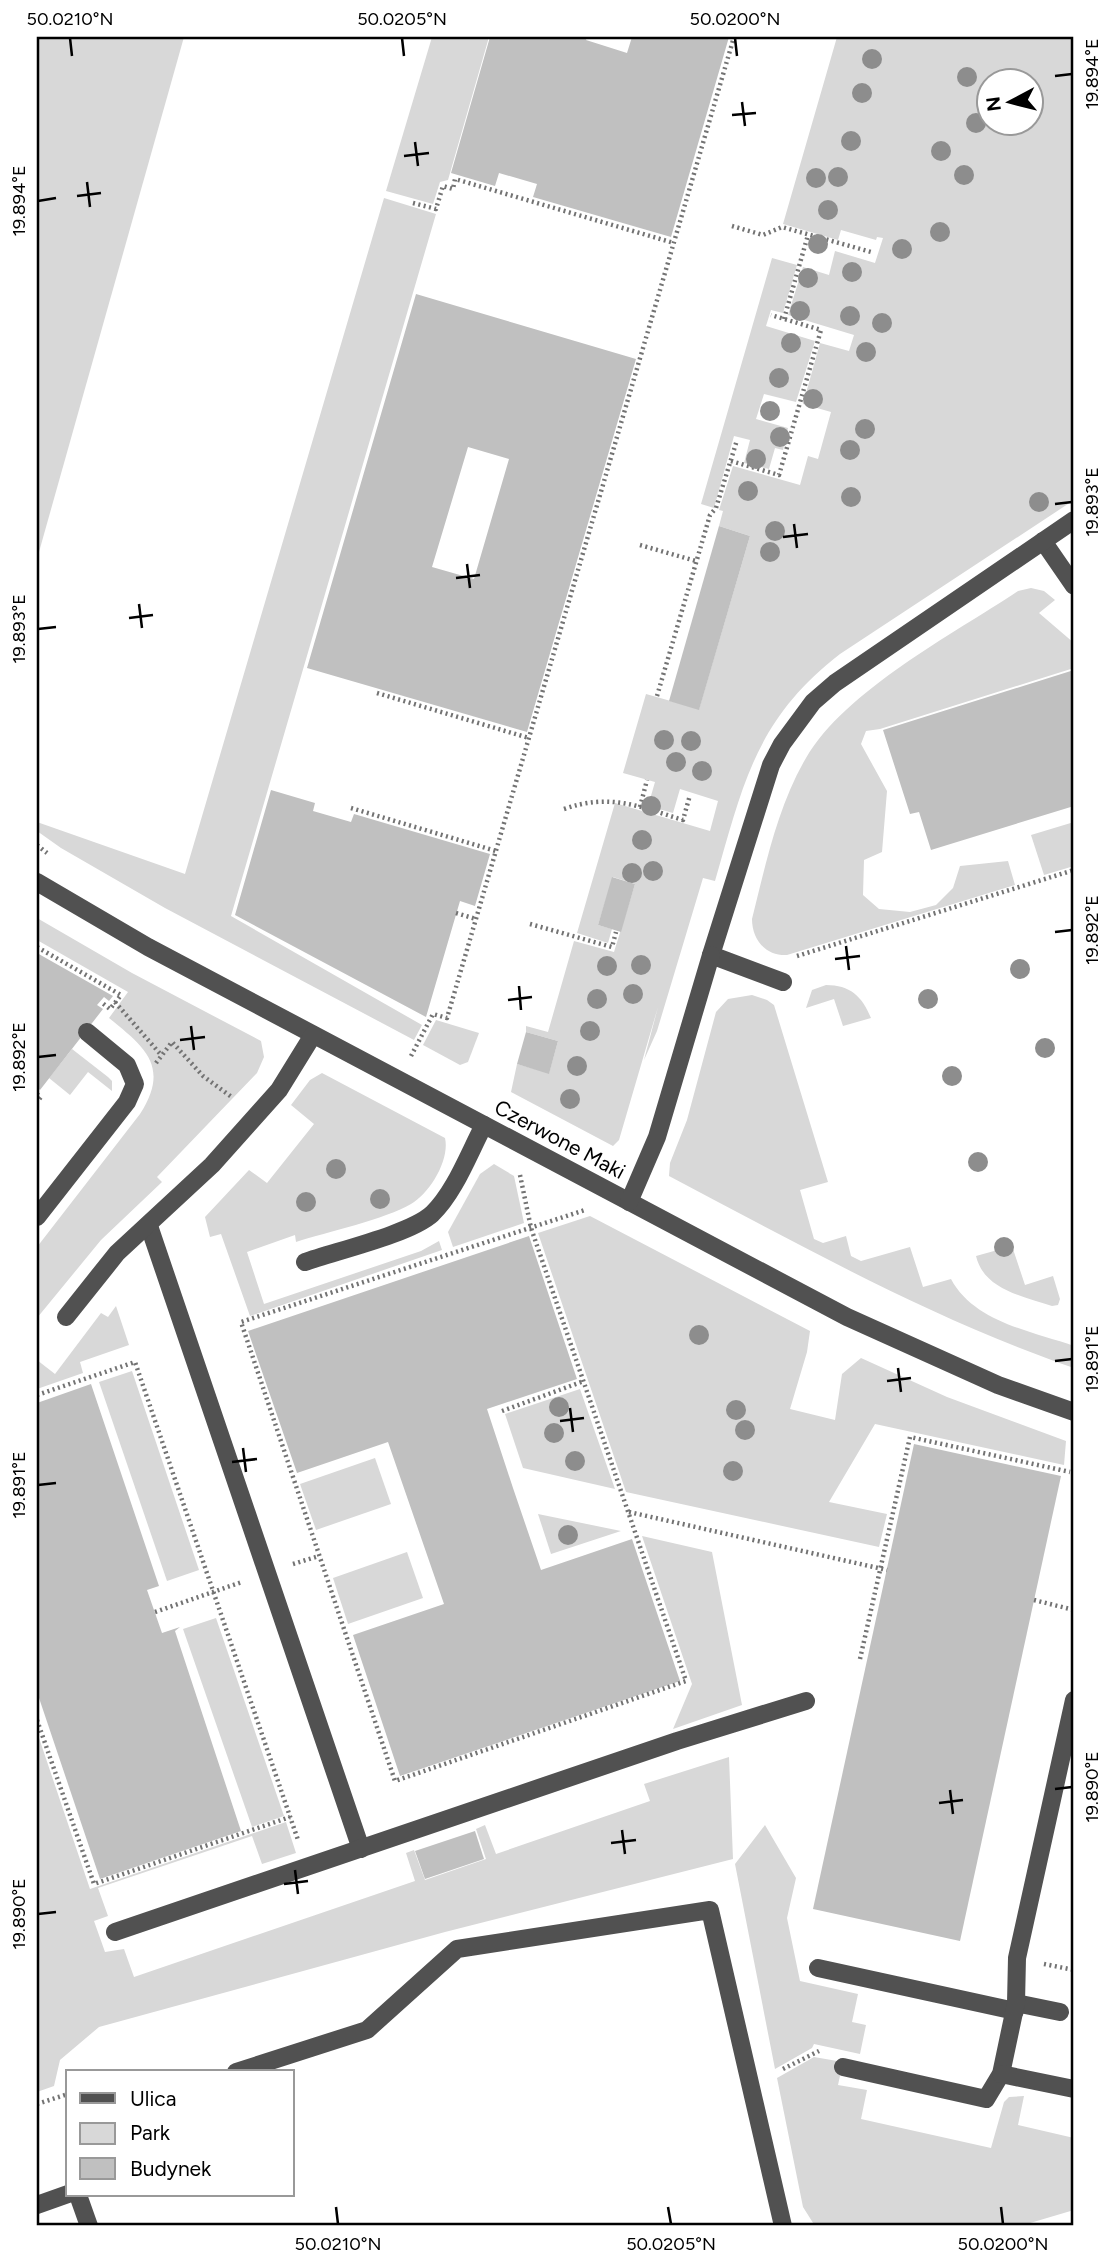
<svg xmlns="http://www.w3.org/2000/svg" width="1111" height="2263" font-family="Figtree,sans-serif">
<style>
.green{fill:#d8d8d8;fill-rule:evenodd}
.building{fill:#c0c0c0;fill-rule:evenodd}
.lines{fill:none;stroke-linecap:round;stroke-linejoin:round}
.path{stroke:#737373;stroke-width:4.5;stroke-dasharray:2 3.5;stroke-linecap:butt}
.minor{stroke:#515151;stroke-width:18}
.tree{fill:#8d8d8d}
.ticks{fill:none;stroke:#000;stroke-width:2.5}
.labels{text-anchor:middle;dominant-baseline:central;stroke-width:5;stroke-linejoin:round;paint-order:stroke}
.street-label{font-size:21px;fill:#000;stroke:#fff}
.neatline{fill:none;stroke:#000;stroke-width:2.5}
.ticks-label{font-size:18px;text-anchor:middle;fill:#000}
</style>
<rect width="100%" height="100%" fill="#fff"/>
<g class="green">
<path d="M 37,37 L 184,37 L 37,559 Z"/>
<path d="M 432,37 L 489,37 L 448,180 L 440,182 L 433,204 L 386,191 Z"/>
<path d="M 837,37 L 1074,37 L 1074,500 L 840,654 C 756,719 743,784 715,881 L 703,878 L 657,1031 L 644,1060 L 658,1007 L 619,1140 L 613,1146 L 511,1092 L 517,1064 L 549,1073 L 558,1041 L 526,1032 L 526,1026 L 548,1032 L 574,941 L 614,952 L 635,884 L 613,877 L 598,925 L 612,929 L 608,943 L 577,933 L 615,803 L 710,831 L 718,801 L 680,789 L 673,813 L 648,806 L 655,782 L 623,773 L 646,694 L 699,709 L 750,536 L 719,526 L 723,511 L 719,510 L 733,466 L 800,485 L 808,456 L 818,459 L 831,412 L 803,404 L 820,343 L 849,351 L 854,335 L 788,315 L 803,267 L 829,275 L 835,251 L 875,263 L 883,238 L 877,237 L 876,240 L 841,230 L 838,240 L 783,224 ZM 988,80 L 1030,80 L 1030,122 L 988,122 Z"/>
<path d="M 384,198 L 436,214 L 231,916 L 422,1025 L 414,1040 L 165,908 L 61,848 L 37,831 L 37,822 L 185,874 Z"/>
<path d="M 772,258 L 797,265 L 783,313 L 771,310 L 766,326 L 815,341 L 796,402 L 764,394 L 756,419 L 788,428 L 783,450 L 775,448 L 769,469 L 744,463 L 750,440 L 734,436 L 714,508 L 701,504 Z"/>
<path d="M 1031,588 L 1044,591 L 1055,600 L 1039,613 L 1074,643 L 1074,668 L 880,729 L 866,731 L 861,744 L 887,791 L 882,852 L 864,860 L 863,895 L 879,909 L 910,912 L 936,905 L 953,888 L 960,866 L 1008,861 L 1015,885 L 787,955 C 766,956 752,940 752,919 C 765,867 778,805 806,758 C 846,690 952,635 1018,591 Z"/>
<path d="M 1074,822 L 1074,866 L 1044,875 L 1031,835 Z"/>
<path d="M 37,918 L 132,973 L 261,1041 L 264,1057 L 257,1073 L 157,1177 L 162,1182 L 101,1240 L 37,1318 L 37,1247 L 140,1114 C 170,1067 146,1048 109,1018 L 128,992 L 37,940 Z"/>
<path d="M 826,985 C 850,985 862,996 871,1018 L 843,1026 L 834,999 L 806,1008 L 812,990 Z"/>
<path d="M 752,995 L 767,1000 L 774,1005 L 828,1182 L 800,1190 L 814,1239 L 823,1243 L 846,1236 L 851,1256 L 861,1261 L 910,1247 L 923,1287 L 951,1279 C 974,1322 1031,1331 1074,1346 L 1074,1368 C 932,1319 802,1246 669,1176 L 670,1163 L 687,1120 L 716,1012 L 728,999 Z"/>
<path d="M 436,1020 L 479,1033 L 468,1062 L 460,1065 L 423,1045 Z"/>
<path d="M 72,1049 L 108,1077 L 112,1081 L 112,1091 L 88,1072 L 70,1095 L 49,1078 Z"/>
<path d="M 322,1073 L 445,1138 C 450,1160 430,1193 411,1204 C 386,1219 327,1232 296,1242 L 295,1235 L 247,1252 L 264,1304 L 421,1251 L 439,1241 L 442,1250 L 250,1316 L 221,1234 L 210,1237 L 205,1217 L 249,1170 L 267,1183 L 314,1124 L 291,1105 L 310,1080 Z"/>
<path d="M 494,1164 L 514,1176 L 524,1223 L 453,1247 L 448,1232 L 480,1174 Z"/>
<path d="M 590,1216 L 810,1331 L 807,1352 L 790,1409 L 835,1420 L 842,1374 L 861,1358 L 947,1397 L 1066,1441 L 1064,1465 L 875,1424 L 829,1502 L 887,1514 L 879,1547 L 626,1492 L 538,1233 Z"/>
<path d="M 1012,1246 L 1025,1285 L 1053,1276 L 1060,1299 L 1058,1305 L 1052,1306 C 1023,1296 984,1290 976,1256 Z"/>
<path d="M 116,1306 L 129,1345 L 80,1362 L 83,1373 L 37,1389 L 37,1360 L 55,1374 L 101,1313 L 108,1317 Z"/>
<path d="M 132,1371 L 199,1570 L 167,1581 L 99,1382 Z"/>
<path d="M 580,1389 L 615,1489 L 523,1468 L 505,1414 Z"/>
<path d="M 375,1458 L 391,1504 L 316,1530 L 300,1484 Z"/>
<path d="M 538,1514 L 621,1531 L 551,1554 Z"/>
<path d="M 642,1536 L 712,1552 L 742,1705 L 673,1729 L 692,1684 Z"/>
<path d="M 407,1552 L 423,1598 L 348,1624 L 333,1578 Z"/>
<path d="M 216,1618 L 284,1816 L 252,1827 L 183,1629 Z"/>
<path d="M 37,1732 L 90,1889 L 286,1822 L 296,1853 L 262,1864 L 252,1836 L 98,1888 L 108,1916 L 94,1921 L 105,1952 L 124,1949 L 134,1977 L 415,1881 L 406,1853 L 414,1850 L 425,1880 L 486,1859 L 476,1829 L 485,1825 L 496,1854 L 650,1801 L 644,1784 L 729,1757 L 733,1859 L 445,1932 L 99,2027 L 60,2060 L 54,2086 L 37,2092 Z"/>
<path d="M 765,1825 L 796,1878 L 787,1918 L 800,1981 L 858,1994 L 852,2022 L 866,2025 L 860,2054 L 814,2044 L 812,2048 L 775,2069 L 735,1864 Z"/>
<path d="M 814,2057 L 843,2062 L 838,2085 L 867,2090 L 861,2119 L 991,2148 L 1004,2102 L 1009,2097 L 1024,2096 L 1018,2125 L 1074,2138 L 1074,2210 L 1020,2226 L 815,2226 L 803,2207 L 777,2078 Z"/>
</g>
<g class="building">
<path d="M 490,37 L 587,37 L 586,40 L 627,53 L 632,37 L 729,37 L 671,237 L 533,197 L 537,184 L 499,173 L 495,186 L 451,173 Z"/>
<path d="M 416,294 L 636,359 L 527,732 L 307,668 ZM 468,447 L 509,459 L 474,579 L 432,567 Z"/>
<path d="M 719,526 L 750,536 L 699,710 L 669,701 Z"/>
<path d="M 1074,670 L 1074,806 L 931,850 L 919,812 L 910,814 L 883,730 Z"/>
<path d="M 271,790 L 315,803 L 313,811 L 351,822 L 354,814 L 490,854 L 475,906 L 460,901 L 426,1017 L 235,915 Z"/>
<path d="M 612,877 L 635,884 L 621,932 L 598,925 Z"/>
<path d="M 37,953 L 113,996 L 109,1001 L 104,997 L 97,1005 L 103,1009 L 40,1090 L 37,1087 Z"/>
<path d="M 526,1032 L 558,1041 L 549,1074 L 517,1064 Z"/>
<path d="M 529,1236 L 577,1379 L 487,1409 L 513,1488 L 541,1570 L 632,1539 L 680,1681 L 400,1776 L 353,1635 L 444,1604 L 388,1442 L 297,1473 L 248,1331 Z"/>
<path d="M 91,1384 L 159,1586 L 147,1590 L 162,1633 L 180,1627 L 175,1631 L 241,1831 L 100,1879 L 37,1692 L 37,1403 Z"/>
<path d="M 914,1444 L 1061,1476 L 960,1941 L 813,1909 Z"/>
<path d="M 475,1831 L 484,1859 L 425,1879 L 415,1851 Z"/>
</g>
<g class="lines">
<g class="path">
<path d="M 413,203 L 436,209 L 443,186 L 453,189 L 455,179 L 674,243"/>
<path d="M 732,226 L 763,235 L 782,227 L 871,252"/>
<path d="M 784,319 L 808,235"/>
<path d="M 731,461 L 779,475 L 821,330 L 771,315"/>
<path d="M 640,545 L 696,561"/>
<path d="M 377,693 L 529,738"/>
<path d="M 657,696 L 710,515 L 716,508 L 737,440"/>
<path d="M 640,807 L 647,780"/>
<path d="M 351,808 L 496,851"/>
<path d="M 564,809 C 610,793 638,806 683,820 L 690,795"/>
<path d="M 37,845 L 47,853"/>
<path d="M 456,913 L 476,919"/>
<path d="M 530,924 L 612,947 L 616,932"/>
<path d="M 37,947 L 121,995 L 110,1009 L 101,1002"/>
<path d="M 797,956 L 1074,870"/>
<path d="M 115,1002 L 162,1056"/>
<path d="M 411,1056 L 433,1014 L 447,1018 L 734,37"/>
<path d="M 156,1063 L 172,1042 L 203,1076 L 233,1098"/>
<path d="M 37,1094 L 41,1097 L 37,1102"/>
<path d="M 520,1175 L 531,1228 L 686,1681 L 395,1781 L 241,1322 L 585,1210"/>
<path d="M 37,1395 L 135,1362 L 298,1840"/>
<path d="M 502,1411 L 584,1381"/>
<path d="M 629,1512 L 887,1570"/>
<path d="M 293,1564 L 319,1556"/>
<path d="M 1034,1600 L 1074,1610"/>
<path d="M 155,1612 L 242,1582"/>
<path d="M 860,1659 L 910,1437 L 1070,1472"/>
<path d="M 37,1720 L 94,1884 L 290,1817"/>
<path d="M 1044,1964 L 1074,1970"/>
<path d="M 783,2069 L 819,2051"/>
<path d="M 37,2104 L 68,2094"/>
</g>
<g class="minor">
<path d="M 1043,541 L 1074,586"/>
<path d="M 37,882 L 148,947 L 847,1317 L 998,1385 L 1074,1412"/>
<path d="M 783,982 L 711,955 L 771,765 L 782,744 L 813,702 L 835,683 L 1074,520"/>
<path d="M 629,1202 L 657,1137 L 711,955"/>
<path d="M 37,1217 L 127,1102 L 135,1084 L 127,1065 L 87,1032"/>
<path d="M 149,1226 L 361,1849"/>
<path d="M 305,1262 C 336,1251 410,1234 432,1214 C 455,1192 469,1153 484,1125"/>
<path d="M 66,1317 L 117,1253 L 212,1165 L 279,1090 L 313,1035"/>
<path d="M 115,1932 L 677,1741 L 806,1701"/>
<path d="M 818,1968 L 1015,2011"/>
<path d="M 1016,2003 L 1060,2012"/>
<path d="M 843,2067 L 986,2099 L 1001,2074 L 1016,2003 L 1017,1958 L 1074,1700"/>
<path d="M 236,2072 L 367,2030 L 457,1949 L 710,1910 L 783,2226"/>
<path d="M 1001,2074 L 1074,2089"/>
<path d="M 78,2195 L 89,2226"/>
<path d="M 37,2205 L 68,2194"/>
</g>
</g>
<g class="tree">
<circle cx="872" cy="59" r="10"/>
<circle cx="967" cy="77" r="10"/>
<circle cx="862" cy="93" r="10"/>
<circle cx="976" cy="123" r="10"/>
<circle cx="851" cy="141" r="10"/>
<circle cx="941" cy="151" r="10"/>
<circle cx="964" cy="175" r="10"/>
<circle cx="838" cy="177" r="10"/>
<circle cx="816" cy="178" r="10"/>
<circle cx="828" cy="210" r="10"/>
<circle cx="940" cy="232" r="10"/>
<circle cx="818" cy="244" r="10"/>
<circle cx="902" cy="249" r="10"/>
<circle cx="852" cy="272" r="10"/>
<circle cx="808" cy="278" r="10"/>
<circle cx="800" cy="311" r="10"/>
<circle cx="850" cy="316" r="10"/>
<circle cx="882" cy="323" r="10"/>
<circle cx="791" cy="343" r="10"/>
<circle cx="866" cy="352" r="10"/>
<circle cx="779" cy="378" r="10"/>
<circle cx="813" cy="399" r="10"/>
<circle cx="770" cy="411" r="10"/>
<circle cx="865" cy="429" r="10"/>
<circle cx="780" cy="437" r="10"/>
<circle cx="850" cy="450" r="10"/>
<circle cx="756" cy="459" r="10"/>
<circle cx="748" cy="491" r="10"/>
<circle cx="851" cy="497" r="10"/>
<circle cx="1039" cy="502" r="10"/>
<circle cx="775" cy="531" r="10"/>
<circle cx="770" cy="552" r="10"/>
<circle cx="664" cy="740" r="10"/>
<circle cx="691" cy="741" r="10"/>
<circle cx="676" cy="762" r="10"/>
<circle cx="702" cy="771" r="10"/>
<circle cx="651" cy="806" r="10"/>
<circle cx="642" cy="840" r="10"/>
<circle cx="653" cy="871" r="10"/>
<circle cx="632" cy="873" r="10"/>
<circle cx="641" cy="965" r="10"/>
<circle cx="607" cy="966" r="10"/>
<circle cx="1020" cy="969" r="10"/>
<circle cx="633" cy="994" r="10"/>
<circle cx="597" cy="999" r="10"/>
<circle cx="928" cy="999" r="10"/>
<circle cx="590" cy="1031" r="10"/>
<circle cx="1045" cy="1048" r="10"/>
<circle cx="577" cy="1066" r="10"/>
<circle cx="952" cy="1076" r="10"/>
<circle cx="570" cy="1099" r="10"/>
<circle cx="978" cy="1162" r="10"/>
<circle cx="336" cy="1169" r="10"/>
<circle cx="380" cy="1199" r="10"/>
<circle cx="306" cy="1202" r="10"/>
<circle cx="1004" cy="1247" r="10"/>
<circle cx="699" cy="1335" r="10"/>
<circle cx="559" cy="1407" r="10"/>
<circle cx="736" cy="1410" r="10"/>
<circle cx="745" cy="1430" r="10"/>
<circle cx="554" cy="1433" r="10"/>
<circle cx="575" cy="1461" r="10"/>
<circle cx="733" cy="1471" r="10"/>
<circle cx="568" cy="1535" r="10"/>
</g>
<path class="ticks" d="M 70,38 L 72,56M 402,38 L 404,56M 735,38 L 737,56M 1055,76 L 1072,74M 742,102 L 745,126M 732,115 L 756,113M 415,142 L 418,166M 404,156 L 429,153M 87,182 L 90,207M 77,196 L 101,193M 38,201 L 56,198M 1055,504 L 1072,502M 794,524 L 797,548M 783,537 L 808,534M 467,564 L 470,588M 456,578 L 480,575M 139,604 L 142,628M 129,618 L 153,615M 38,629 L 56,627M 1055,932 L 1072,930M 846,946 L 849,970M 835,959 L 860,956M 519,986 L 521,1010M 508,1000 L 532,997M 191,1026 L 194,1050M 180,1040 L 205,1037M 38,1057 L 56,1055M 1055,1361 L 1072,1359M 898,1368 L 901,1392M 887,1381 L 911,1378M 570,1408 L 573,1432M 560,1421 L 584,1418M 243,1448 L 246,1472M 232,1462 L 257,1459M 38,1485 L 56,1483M 1055,1789 L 1072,1787M 950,1790 L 953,1814M 939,1803 L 963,1800M 622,1830 L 625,1854M 611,1843 L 636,1840M 295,1870 L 298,1894M 284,1884 L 308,1881M 38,1914 L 56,1912M 336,2207 L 338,2224M 668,2207 L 671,2224M 1001,2207 L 1003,2224"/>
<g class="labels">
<g class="street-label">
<text transform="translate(560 1139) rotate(28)">Czerwone Maki</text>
</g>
</g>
<rect width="1111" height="2263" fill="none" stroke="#ffffff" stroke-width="77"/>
<rect x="66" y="2070" width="228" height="126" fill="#ffffff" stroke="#999999" stroke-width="2"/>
<rect x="80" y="2093" width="35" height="10" fill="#515151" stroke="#999999" stroke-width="2"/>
<text x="130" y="2106" font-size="21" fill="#000000">Ulica</text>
<rect x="80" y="2123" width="35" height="21" fill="#d8d8d8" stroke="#999999" stroke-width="2"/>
<text x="130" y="2140" font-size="21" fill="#000000">Park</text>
<rect x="80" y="2158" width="35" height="21" fill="#c0c0c0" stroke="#999999" stroke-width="2"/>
<text x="130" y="2176" font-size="21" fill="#000000">Budynek</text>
<g transform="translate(1010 102) rotate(263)"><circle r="33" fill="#ffffff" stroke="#999999" stroke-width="2"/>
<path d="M0-5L12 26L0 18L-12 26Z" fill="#000000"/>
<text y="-10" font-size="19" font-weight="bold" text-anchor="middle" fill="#000000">N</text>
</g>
<rect x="38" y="38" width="1034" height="2186" class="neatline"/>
<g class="ticks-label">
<text x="70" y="25">50.0210°N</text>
<text x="402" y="25">50.0205°N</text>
<text x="735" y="25">50.0200°N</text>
<text transform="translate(1092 74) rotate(-90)" y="6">19.894°E</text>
<text transform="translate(19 201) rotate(-90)" y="6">19.894°E</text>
<text transform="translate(1092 502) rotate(-90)" y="6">19.893°E</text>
<text transform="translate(19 629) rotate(-90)" y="6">19.893°E</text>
<text transform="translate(1092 930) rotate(-90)" y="6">19.892°E</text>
<text transform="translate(19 1057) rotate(-90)" y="6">19.892°E</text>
<text transform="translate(1092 1359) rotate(-90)" y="6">19.891°E</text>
<text transform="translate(19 1485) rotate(-90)" y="6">19.891°E</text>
<text transform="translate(1092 1787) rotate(-90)" y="6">19.890°E</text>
<text transform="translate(19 1914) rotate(-90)" y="6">19.890°E</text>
<text x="338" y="2250">50.0210°N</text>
<text x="671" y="2250">50.0205°N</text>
<text x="1003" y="2250">50.0200°N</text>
</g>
</svg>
